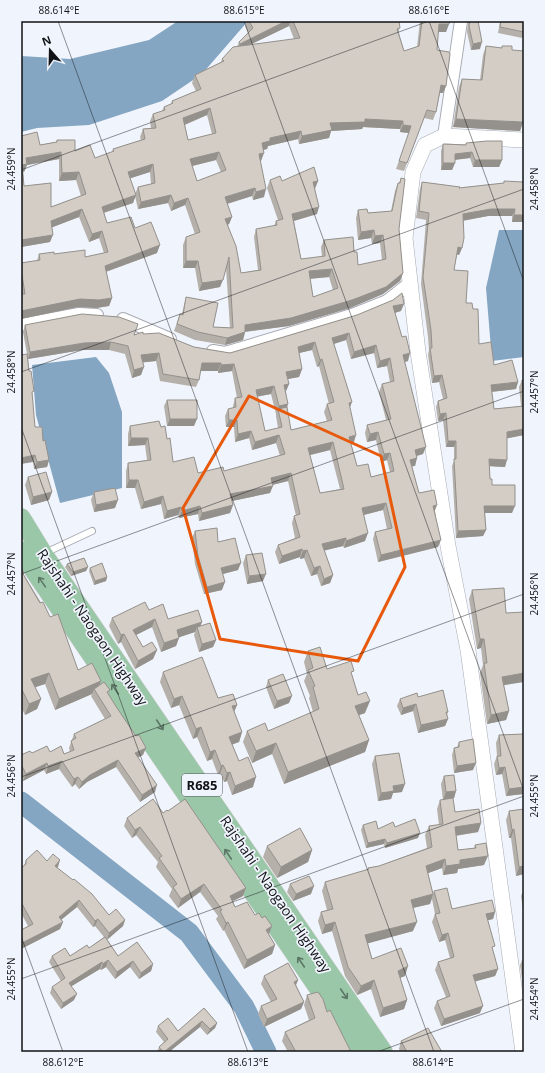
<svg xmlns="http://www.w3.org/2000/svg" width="545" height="1073" font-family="'Open Sans',sans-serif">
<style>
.water{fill:#84a6c2}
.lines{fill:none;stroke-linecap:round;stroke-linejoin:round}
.river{stroke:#84a6c2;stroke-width:21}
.service-casing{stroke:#a8abb3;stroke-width:8}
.minor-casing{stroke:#a8abb3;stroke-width:14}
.tertiary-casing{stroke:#a8abb3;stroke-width:16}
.primary-casing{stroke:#cfd0d0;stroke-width:20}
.service{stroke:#fff;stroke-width:6}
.minor{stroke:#fff;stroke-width:12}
.tertiary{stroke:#fff;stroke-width:15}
.primary{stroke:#9ac7a8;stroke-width:19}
.wall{fill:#b5b0aa;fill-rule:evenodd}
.shaded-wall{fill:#94908b}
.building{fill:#d3cdc6;stroke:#94908b;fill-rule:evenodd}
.oneway{stroke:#5c7666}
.marked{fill:none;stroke:#e8590c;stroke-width:3;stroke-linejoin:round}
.ticks{fill:none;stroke:#111215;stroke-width:1;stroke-opacity:0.45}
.labels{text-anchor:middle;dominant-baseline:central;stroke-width:3.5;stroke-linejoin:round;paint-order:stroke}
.shield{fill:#f0f4fc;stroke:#54565a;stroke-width:1}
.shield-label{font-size:13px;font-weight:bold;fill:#111215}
.street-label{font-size:14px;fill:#111215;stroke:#f0f4fc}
.neatline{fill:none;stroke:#111215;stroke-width:1.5}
.ticks-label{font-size:10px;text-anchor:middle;fill:#111215}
</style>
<rect width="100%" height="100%" fill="#f0f4fc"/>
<g class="water">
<path d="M 178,21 L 248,21 L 202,74 L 162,101 L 89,125 L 37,128 L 21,132 L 21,56 L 70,59 L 149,40 Z"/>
<path d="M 499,230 L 524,230 L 524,357 L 492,361 L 486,288 Z"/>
<path d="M 96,357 L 109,373 L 122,412 L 122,488 L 60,503 L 36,415 L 32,365 Z"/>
</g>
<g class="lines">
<path class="river" d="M 21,802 L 189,933 L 244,1007 L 266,1052"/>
<g class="service-casing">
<path id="service" d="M 45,553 L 92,531"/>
</g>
<g class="minor-casing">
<g id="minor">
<path d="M 444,136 L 461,21"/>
<path d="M 123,319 L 170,339"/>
<path d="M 21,325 L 79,314 L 97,315"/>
<path d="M 213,351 L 225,353 L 352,315 L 387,301 L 410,283"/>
</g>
</g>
<g class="tertiary-casing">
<path id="tertiary" d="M 523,1052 L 468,650 L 448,546 L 418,352 L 405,238 L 413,172 L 425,145 L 444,136 L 524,140"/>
</g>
<g class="primary-casing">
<g id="primary">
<path d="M 21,518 L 43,554 L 383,1052"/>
<path d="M 21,551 L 362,1052"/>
</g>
</g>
<use href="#service" class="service"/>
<use href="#minor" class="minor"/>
<use href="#tertiary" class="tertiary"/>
<use href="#primary" class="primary"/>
</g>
<g class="wall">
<path d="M 247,21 L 399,21 L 399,33 L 404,51 L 417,47 L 420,21 L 450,21 L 446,32 L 438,32 L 437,50 L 446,86 L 443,93 L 440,93 L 436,112 L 433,120 L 424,118 L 404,171 L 396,169 L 409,133 L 400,132 L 400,129 L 363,127 L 362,129 L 331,131 L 329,138 L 299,144 L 298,139 L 268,146 L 267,149 L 263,150 L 261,161 L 260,161 L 264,197 L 253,200 L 252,196 L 227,204 L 232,217 L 229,224 L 228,225 L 241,273 L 258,270 L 254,237 L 256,229 L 274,226 L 276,221 L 278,220 L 267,188 L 270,180 L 282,181 L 318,181 L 315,189 L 317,214 L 294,221 L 301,259 L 322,257 L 321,247 L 324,240 L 354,252 L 358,265 L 382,260 L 380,243 L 372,244 L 371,238 L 358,240 L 356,218 L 358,210 L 368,213 L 391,211 L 395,191 L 398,183 L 399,183 L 401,178 L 399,229 L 403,273 L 400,281 L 383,294 L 350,308 L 289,326 L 245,332 L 243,340 L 225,345 L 195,340 L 174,331 L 180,314 L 182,314 L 184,305 L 186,297 L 213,327 L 230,328 L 226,268 L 220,287 L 199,291 L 195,268 L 183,268 L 183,245 L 186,237 L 195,234 L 185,205 L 171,211 L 168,203 L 138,209 L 135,196 L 133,203 L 104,213 L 107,223 L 135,228 L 157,253 L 106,272 L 112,298 L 109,306 L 96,308 L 78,307 L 21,319 L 21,263 L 37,261 L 39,254 L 54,254 L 85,257 L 104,253 L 99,238 L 89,242 L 79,217 L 52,227 L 50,242 L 21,247 L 21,136 L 40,145 L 56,142 L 57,140 L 75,151 L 95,158 L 112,152 L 113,149 L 141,140 L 140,137 L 143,129 L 151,128 L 150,121 L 153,114 L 162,111 L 164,107 L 171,104 L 172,101 L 196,91 L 192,83 L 195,75 L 221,62 L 222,59 L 237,47 L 239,42 L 248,33 L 245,26 ZM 289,26 L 294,39 L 250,45 ZM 207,115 L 212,134 L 188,140 L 185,125 ZM 59,159 L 59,181 L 76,180 L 81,196 L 51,207 L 24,186 L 23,172 L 24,172 L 27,165 ZM 216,160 L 221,172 L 197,181 L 192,166 ZM 150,172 L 151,184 L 138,187 L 135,194 L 130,178 ZM 329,277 L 333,290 L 313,297 L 310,279 Z"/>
<path d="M 468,21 L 478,21 L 480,49 L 471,50 L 467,32 Z"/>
<path d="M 500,21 L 524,21 L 524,35 L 523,35 L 522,38 L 498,33 Z"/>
<path d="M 486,46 L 502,48 L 502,46 L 512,50 L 523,122 L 520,131 L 453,127 L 459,87 L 462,79 L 480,80 L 483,55 Z"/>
<path d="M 466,143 L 502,160 L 499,167 L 473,167 L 470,158 L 455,160 L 455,163 L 452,170 L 441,170 L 441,151 L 443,144 L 466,145 Z"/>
<path d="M 422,182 L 459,188 L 504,183 L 524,222 L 512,222 L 512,216 L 488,216 L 463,221 L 462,248 L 459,255 L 457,254 L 454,270 L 466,303 L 473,309 L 479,344 L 494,365 L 518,382 L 516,389 L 492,392 L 494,409 L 521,406 L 519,387 L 522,380 L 524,380 L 524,435 L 507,438 L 505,467 L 489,466 L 490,479 L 492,485 L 512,513 L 485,513 L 486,530 L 483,536 L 456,538 L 452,466 L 454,461 L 454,447 L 446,447 L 443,420 L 438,421 L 436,407 L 438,401 L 443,399 L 439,382 L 432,383 L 428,355 L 429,350 L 428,337 L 421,284 L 426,220 L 416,218 L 420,189 Z"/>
<path d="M 401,311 L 395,313 L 408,361 L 404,362 L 423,454 L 417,456 L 415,466 L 412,466 L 419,493 L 434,512 L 438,547 L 378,562 L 373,539 L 375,532 L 387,529 L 383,510 L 364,515 L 365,541 L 344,548 L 343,546 L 324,550 L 333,575 L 330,583 L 321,586 L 317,574 L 311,576 L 304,558 L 300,559 L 300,557 L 279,564 L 275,552 L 278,545 L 295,538 L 292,523 L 294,516 L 296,516 L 288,481 L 272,485 L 270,493 L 232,501 L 233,505 L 230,513 L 199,521 L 198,514 L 179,518 L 178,515 L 164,519 L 161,504 L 141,509 L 135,488 L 126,488 L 126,471 L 128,463 L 147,460 L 145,445 L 128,446 L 128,434 L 130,426 L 161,427 L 167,439 L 173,462 L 198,473 L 224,471 L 280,456 L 276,443 L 252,450 L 249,438 L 235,442 L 234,427 L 226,427 L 225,416 L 228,409 L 233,408 L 233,406 L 235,398 L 237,398 L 232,371 L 218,373 L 218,371 L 200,371 L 199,380 L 196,387 L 160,381 L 156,361 L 143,362 L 141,375 L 132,378 L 125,354 L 109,350 L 82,350 L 28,359 L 32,396 L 35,427 L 43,441 L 49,460 L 47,467 L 34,469 L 33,462 L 27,354 L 23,332 L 25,325 L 134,335 L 143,334 L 194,347 L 230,353 L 357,315 ZM 346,340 L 351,359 L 374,353 L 377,368 L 387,366 L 390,382 L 382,384 L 379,392 L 386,420 L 367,425 L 365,433 L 367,442 L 376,440 L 381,462 L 387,460 L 390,472 L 371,477 L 357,466 L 351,443 L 354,442 L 350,408 L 334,344 ZM 312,350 L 317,367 L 319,366 L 329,404 L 327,404 L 324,412 L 327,421 L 291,430 L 287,408 L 286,391 L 289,384 L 287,379 L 299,377 L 302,369 L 299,353 ZM 271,394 L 276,414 L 276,416 L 278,428 L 265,431 L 257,397 ZM 330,450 L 340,489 L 320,493 L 310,455 Z"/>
<path d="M 167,400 L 194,426 L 167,426 L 164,406 Z"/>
<path d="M 28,477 L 52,492 L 49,500 L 31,505 L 25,485 Z"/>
<path d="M 94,492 L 115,508 L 94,512 L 91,500 Z"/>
<path d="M 195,531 L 218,542 L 238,570 L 223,574 L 222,590 L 204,594 L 195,564 L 192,538 Z"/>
<path d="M 246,555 L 263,581 L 247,584 L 243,563 Z"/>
<path d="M 67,564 L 88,567 L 86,571 L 71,576 L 65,567 Z"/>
<path d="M 21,567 L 24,575 L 50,617 L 78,670 L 99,686 L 110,690 L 108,694 L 143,755 L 138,757 L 155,792 L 140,802 L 116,767 L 87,782 L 79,789 L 75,784 L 72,787 L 59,769 L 46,774 L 44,770 L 23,781 L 21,777 L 21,755 L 50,752 L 64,754 L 70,752 L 69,748 L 74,734 L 105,719 L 91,696 L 92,694 L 55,710 L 45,684 L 35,687 L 41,699 L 37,709 L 25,715 L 21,707 Z"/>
<path d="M 90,568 L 107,577 L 106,581 L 94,585 L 89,571 Z"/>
<path d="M 472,590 L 504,686 L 509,711 L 506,720 L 487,724 L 480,673 L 483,665 L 481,648 L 477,649 L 469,599 Z"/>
<path d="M 149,610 L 168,619 L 200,626 L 216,640 L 213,647 L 199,652 L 194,635 L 195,632 L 179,637 L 176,646 L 161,652 L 152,627 L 136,635 L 143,647 L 157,650 L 153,659 L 135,669 L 121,642 L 118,644 L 109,626 L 112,618 Z"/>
<path d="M 308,651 L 327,669 L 352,676 L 358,695 L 365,713 L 359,715 L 369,740 L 365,752 L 284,784 L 272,754 L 252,763 L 243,742 L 247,731 L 268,731 L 313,712 L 309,698 L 310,696 L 304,681 L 307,674 L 304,662 Z"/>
<path d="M 163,672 L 218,698 L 237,705 L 234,712 L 242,732 L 239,742 L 232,744 L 239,761 L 253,787 L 232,795 L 227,781 L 224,782 L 220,774 L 218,775 L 212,759 L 207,761 L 197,737 L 193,739 L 179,705 L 171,708 L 160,682 Z"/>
<path d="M 268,680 L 289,703 L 274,709 L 266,687 Z"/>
<path d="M 418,697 L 448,712 L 447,715 L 448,719 L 445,726 L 418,733 L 413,711 L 401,715 L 397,706 L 400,699 Z"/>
<path d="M 524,734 L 524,794 L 506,796 L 502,774 L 496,775 L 494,764 L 497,756 L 496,743 L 499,735 Z"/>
<path d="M 459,742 L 473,770 L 454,773 L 452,755 L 454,748 L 457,747 Z"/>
<path d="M 375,756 L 402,792 L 393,793 L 391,799 L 378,801 L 372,764 Z"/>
<path d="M 444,776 L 456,791 L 454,798 L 443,800 L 441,784 Z"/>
<path d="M 440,800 L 455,812 L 481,823 L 478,832 L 456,836 L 458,850 L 474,848 L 475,845 L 484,865 L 458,869 L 457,873 L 443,875 L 442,868 L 428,873 L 433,894 L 434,891 L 452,909 L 495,912 L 493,919 L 488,920 L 493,951 L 498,969 L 495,976 L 475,981 L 480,1013 L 441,1026 L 434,1008 L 437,1001 L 446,997 L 435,970 L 438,962 L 450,958 L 445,940 L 439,942 L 432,922 L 435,914 L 432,899 L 430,904 L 413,908 L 413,931 L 368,943 L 372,959 L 405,976 L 400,978 L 407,1000 L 404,1009 L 380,1017 L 371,989 L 357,995 L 345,976 L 332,931 L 322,934 L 318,921 L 321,912 L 327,910 L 322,891 L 325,882 L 367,870 L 368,868 L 379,866 L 427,848 L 425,835 L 429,826 L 439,825 L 437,809 Z"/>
<path d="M 524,809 L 524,874 L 516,876 L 511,838 L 509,838 L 506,820 L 509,811 Z"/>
<path d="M 163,813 L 243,896 L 233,901 L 235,907 L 255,915 L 269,934 L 275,945 L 272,954 L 244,969 L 224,930 L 223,931 L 216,919 L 218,916 L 200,892 L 178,908 L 169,896 L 172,889 L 156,867 L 158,862 L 136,835 L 132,838 L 124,826 L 127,818 Z"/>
<path d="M 363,825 L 378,829 L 395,827 L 418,838 L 385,848 L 384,844 L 366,848 L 361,830 Z"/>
<path d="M 267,846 L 312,850 L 308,862 L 277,878 L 263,857 Z"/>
<path d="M 26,860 L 47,861 L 58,867 L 57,868 L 109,915 L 125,920 L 123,926 L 107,939 L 118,956 L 153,964 L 151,971 L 139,979 L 130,967 L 115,979 L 106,967 L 101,970 L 100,969 L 71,986 L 74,1000 L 61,1009 L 50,993 L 52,987 L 61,981 L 49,962 L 52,956 L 70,956 L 89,948 L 104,937 L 95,926 L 93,927 L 77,907 L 61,920 L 63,922 L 60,929 L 21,949 L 21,930 L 28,926 L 21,913 L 21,868 L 24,866 Z"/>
<path d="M 290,884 L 311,894 L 293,901 L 287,892 Z"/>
<path d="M 524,889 L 524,908 L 523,908 L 521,896 Z"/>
<path d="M 523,958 L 524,958 L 524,993 L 520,965 Z"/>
<path d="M 264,976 L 298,980 L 296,985 L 304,1002 L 301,1009 L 264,1027 L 258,1014 L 261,1006 L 271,1002 L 261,984 Z"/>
<path d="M 307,995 L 327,1012 L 351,1052 L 288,1052 L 282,1041 L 285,1032 L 309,1020 L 304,1005 Z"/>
<path d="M 204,1008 L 217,1023 L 215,1028 L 207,1035 L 200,1027 L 169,1052 L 157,1052 L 159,1047 L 164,1042 L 156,1032 L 158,1026 L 178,1031 Z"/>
<path d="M 401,1041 L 442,1052 L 400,1052 L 399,1049 Z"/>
</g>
<g class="shaded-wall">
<path d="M 286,21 L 290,21 L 289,26 L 237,51 L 240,44 Z"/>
<path d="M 439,24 L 449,24 L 446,32 L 436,32 Z"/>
<path d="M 482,42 L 480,49 L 471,50 L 473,44 Z"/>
<path d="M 441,85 L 446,86 L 443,93 L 438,93 Z"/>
<path d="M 210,108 L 207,115 L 181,126 L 183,118 Z"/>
<path d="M 365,119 L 403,121 L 400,129 L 363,127 L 362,129 L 331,131 L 329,138 L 299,144 L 302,136 L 330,123 Z"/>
<path d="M 456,119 L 523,122 L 520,131 L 453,127 Z"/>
<path d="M 403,125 L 411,126 L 409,133 L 400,132 Z"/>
<path d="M 301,131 L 298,139 L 268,146 L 267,149 L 259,151 L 262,143 L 270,138 Z"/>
<path d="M 61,152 L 59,159 L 27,165 L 24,172 L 21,172 L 22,165 L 26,158 Z"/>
<path d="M 219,152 L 216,160 L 188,167 L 190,159 Z"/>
<path d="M 472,152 L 470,158 L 452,160 L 455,154 Z"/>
<path d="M 264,153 L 261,161 L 256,162 L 259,154 Z"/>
<path d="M 475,160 L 502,160 L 499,167 L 473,167 Z"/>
<path d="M 443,163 L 455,163 L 452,170 L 441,170 Z"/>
<path d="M 153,164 L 150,172 L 125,180 L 128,172 Z"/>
<path d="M 79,172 L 76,180 L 59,181 L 62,173 Z"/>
<path d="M 318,181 L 315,188 L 310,190 L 313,182 Z"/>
<path d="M 255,188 L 252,196 L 223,205 L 225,197 Z"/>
<path d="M 266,189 L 264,197 L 253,200 L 256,192 Z"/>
<path d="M 136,195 L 133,203 L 99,214 L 102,207 Z"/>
<path d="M 171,195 L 168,203 L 138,209 L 141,202 Z"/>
<path d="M 188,198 L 185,205 L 171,211 L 174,203 Z"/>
<path d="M 319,207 L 317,214 L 290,222 L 292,214 Z"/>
<path d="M 82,209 L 79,217 L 48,229 L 51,221 Z"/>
<path d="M 491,209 L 515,209 L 512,216 L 488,216 L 460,221 L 463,214 Z"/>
<path d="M 514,215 L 524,215 L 524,222 L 512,222 Z"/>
<path d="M 232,217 L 229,224 L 222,226 L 225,219 Z"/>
<path d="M 374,230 L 371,238 L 358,240 L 361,232 Z"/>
<path d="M 102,231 L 99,238 L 89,242 L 92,234 Z"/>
<path d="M 53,235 L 50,242 L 21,247 L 21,240 Z"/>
<path d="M 383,235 L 380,243 L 372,244 L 375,236 Z"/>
<path d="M 160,245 L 157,253 L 102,273 L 105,266 Z"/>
<path d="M 458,247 L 462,248 L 459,255 L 456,254 Z"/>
<path d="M 186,261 L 198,261 L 195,268 L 183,268 Z"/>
<path d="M 332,269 L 329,277 L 306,279 L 309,271 Z"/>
<path d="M 403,273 L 400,281 L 383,294 L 350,308 L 289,326 L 242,332 L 245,325 Z"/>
<path d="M 223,280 L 220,287 L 199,291 L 202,283 Z"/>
<path d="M 112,298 L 109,306 L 96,308 L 78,307 L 21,319 L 21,311 L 80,299 Z"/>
<path d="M 404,304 L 401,311 L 390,314 L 393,306 Z"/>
<path d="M 245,332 L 243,340 L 225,345 L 227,338 Z"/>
<path d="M 349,333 L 346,340 L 330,345 L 332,338 Z"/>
<path d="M 111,342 L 109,350 L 82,350 L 28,359 L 30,352 L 84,343 Z"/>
<path d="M 315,342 L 312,350 L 295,354 L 298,347 Z"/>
<path d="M 376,345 L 374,353 L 351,359 L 354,352 Z"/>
<path d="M 159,353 L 156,361 L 138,363 L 141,355 Z"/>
<path d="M 410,353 L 408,361 L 400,363 L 403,355 Z"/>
<path d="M 390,358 L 387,366 L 377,368 L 380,361 Z"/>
<path d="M 322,359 L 319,366 L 317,367 L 320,360 Z"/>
<path d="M 202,363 L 221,363 L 218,371 L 199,371 Z"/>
<path d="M 234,364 L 232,371 L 218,373 L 221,365 Z"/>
<path d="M 144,367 L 141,375 L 132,378 L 134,370 Z"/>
<path d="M 302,369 L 299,377 L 283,380 L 286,372 Z"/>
<path d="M 442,375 L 439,382 L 432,383 L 434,376 Z"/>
<path d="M 518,382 L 516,389 L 489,392 L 491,385 Z"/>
<path d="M 289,384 L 286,391 L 284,385 Z"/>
<path d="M 274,386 L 271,394 L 253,397 L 256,390 Z"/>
<path d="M 352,402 L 349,410 L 349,403 Z"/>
<path d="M 288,404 L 286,412 L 278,409 L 276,414 L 279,406 Z"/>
<path d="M 446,413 L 443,420 L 438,421 L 440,414 Z"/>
<path d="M 170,419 L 197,419 L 194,426 L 167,426 Z"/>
<path d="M 229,420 L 237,420 L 234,427 L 226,427 Z"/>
<path d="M 524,429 L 524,435 L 504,439 L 507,432 Z"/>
<path d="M 251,431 L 249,438 L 235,442 L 238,434 Z"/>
<path d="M 378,432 L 376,440 L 367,442 L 370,434 Z"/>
<path d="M 279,435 L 276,443 L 252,450 L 255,442 Z"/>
<path d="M 356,435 L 354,442 L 346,444 L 349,437 Z"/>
<path d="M 131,438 L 148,438 L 145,445 L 128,446 Z"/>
<path d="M 448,441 L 456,441 L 454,447 L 446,447 Z"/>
<path d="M 333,442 L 330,450 L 306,456 L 308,448 Z"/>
<path d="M 426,447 L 423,454 L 412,457 L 415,450 Z"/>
<path d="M 390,453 L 387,460 L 381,462 L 384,454 Z"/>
<path d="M 35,455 L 33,462 L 21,464 L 21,458 Z"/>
<path d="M 417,458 L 415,466 L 408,467 L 410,460 Z"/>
<path d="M 489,459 L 507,460 L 505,467 L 486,466 Z"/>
<path d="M 49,460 L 47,467 L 34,469 L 37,462 Z"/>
<path d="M 291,473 L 288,481 L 268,486 L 271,478 Z"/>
<path d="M 129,480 L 138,480 L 135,488 L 126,488 Z"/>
<path d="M 273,486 L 270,493 L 227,502 L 230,494 Z"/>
<path d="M 52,492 L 49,500 L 31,505 L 33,497 Z"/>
<path d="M 163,496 L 161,504 L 141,509 L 144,502 Z"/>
<path d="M 118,500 L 115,508 L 94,512 L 96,505 Z"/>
<path d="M 386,503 L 383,510 L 359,516 L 362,508 Z"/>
<path d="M 233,505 L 230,513 L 199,521 L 202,513 Z"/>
<path d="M 437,505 L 434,513 L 433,506 Z"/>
<path d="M 200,506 L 198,514 L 179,518 L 182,511 Z"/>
<path d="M 484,506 L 515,506 L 512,513 L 482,513 Z"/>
<path d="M 181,507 L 178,515 L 164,519 L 167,511 Z"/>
<path d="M 486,530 L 483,536 L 456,538 L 458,531 Z"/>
<path d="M 368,533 L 365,541 L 344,548 L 346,541 Z"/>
<path d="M 346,538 L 343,546 L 319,552 L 322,544 Z"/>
<path d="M 441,540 L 438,547 L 378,562 L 381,555 Z"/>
<path d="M 302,549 L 300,557 L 279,564 L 282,556 Z"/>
<path d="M 307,550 L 304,558 L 300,559 L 303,551 Z"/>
<path d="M 241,563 L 238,570 L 219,575 L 221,568 Z"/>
<path d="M 320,566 L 317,574 L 311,576 L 314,568 Z"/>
<path d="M 88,567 L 86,571 L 71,576 L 73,572 Z"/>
<path d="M 266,574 L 263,581 L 247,584 L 249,576 Z"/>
<path d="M 333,575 L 330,583 L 321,586 L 324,579 Z"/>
<path d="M 107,577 L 106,581 L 94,585 L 95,581 Z"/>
<path d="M 225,582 L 222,590 L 204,594 L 207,587 Z"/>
<path d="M 155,619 L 152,627 L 130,638 L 133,630 Z"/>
<path d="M 202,622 L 199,630 L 197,627 L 195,632 L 174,639 L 177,630 Z"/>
<path d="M 124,634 L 121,642 L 118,644 L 121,635 Z"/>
<path d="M 179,638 L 176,646 L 161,652 L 164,643 Z"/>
<path d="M 480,639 L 484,639 L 481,648 L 477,649 Z"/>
<path d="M 216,640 L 213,647 L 199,652 L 202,644 Z"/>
<path d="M 157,650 L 153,659 L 135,669 L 138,661 Z"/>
<path d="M 49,673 L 45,684 L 27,690 L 31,679 Z"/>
<path d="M 524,673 L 524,682 L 499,686 L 502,677 Z"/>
<path d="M 101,681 L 97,692 L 94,689 L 92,694 L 55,710 L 59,699 Z"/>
<path d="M 182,696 L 179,705 L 171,708 L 174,699 Z"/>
<path d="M 292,696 L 289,703 L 274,709 L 277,701 Z"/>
<path d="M 41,699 L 37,709 L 25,715 L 29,704 Z"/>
<path d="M 370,701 L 365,713 L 351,718 L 355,706 Z"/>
<path d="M 416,704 L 413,711 L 401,715 L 403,708 Z"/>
<path d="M 237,705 L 233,714 L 232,706 Z"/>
<path d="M 509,711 L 506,720 L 487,724 L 491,715 Z"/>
<path d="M 448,719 L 445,726 L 418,733 L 421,725 Z"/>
<path d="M 201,727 L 197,737 L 193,739 L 196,729 Z"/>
<path d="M 242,732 L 239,742 L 226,747 L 229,737 Z"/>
<path d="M 369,740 L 365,752 L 284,784 L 288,772 Z"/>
<path d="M 276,743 L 272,754 L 252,763 L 256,751 Z"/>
<path d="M 146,748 L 143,755 L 133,760 L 135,753 Z"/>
<path d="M 215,750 L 212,759 L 207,761 L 210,752 Z"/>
<path d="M 118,760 L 116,767 L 87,782 L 79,789 L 82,782 L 90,775 Z"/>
<path d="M 62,761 L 59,769 L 46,774 L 48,766 Z"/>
<path d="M 47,763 L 44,770 L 23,781 L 26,774 Z"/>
<path d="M 476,763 L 473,770 L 454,773 L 457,766 Z"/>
<path d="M 223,765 L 220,774 L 218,775 L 221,766 Z"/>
<path d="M 505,767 L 502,774 L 496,775 L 499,768 Z"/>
<path d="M 230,772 L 227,781 L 224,782 L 227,773 Z"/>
<path d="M 78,777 L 75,784 L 72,787 L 74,779 Z"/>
<path d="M 256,777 L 253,787 L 232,795 L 235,786 Z"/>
<path d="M 405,784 L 402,792 L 393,793 L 391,799 L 378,801 L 381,793 L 393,786 Z"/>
<path d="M 157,785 L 155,792 L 140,802 L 142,795 Z"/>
<path d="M 524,787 L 524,794 L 506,796 L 509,789 Z"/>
<path d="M 456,791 L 454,798 L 443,800 L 446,792 Z"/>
<path d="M 481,823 L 478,832 L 452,836 L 455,827 Z"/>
<path d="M 140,827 L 136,835 L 132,838 L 135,830 Z"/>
<path d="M 514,829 L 511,838 L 509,838 L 512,830 Z"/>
<path d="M 420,833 L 418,838 L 385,848 L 387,843 Z"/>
<path d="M 385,839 L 384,844 L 366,848 L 368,843 Z"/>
<path d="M 312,850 L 308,862 L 277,878 L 281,867 Z"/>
<path d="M 488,856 L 484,865 L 458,869 L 457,873 L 443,875 L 446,866 L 460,860 Z"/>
<path d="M 445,859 L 442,868 L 423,875 L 426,866 Z"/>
<path d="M 60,860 L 58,867 L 53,873 L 55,866 Z"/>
<path d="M 524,866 L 524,874 L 516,876 L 519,867 Z"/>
<path d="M 204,884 L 200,892 L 178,908 L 181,899 Z"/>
<path d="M 314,886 L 311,894 L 293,901 L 296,894 Z"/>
<path d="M 246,888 L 243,896 L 227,904 L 230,896 Z"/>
<path d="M 433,894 L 430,904 L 408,909 L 411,900 Z"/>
<path d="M 79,900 L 77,907 L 57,923 L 59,917 Z"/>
<path d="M 495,912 L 493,919 L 484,921 L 486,914 Z"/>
<path d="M 98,919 L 95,926 L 93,927 L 95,921 Z"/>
<path d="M 125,920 L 123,926 L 107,940 L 109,933 Z"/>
<path d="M 63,922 L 60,929 L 21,949 L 22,943 Z"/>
<path d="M 228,922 L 224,930 L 223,931 L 226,923 Z"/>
<path d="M 335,922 L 332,931 L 322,934 L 325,925 Z"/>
<path d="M 417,922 L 413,931 L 362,945 L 365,935 Z"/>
<path d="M 272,926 L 269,934 L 266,930 Z"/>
<path d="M 448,933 L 445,940 L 439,942 L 442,935 Z"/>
<path d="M 275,945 L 272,954 L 244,969 L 247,960 Z"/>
<path d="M 108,960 L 106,967 L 101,970 L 103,964 Z"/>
<path d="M 133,961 L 130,967 L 115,979 L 117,972 Z"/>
<path d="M 102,962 L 100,969 L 67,989 L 69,983 Z"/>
<path d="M 153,964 L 151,971 L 139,979 L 141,973 Z"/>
<path d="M 408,966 L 405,976 L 394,980 L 398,971 Z"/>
<path d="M 498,969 L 495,976 L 470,983 L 473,975 Z"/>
<path d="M 298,980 L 295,987 L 294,982 Z"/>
<path d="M 374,980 L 371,989 L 357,995 L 361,986 Z"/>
<path d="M 77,994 L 74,1000 L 61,1009 L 63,1003 Z"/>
<path d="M 407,1000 L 404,1009 L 380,1017 L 383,1008 Z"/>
<path d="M 304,1002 L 301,1009 L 264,1027 L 267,1019 Z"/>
<path d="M 483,1006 L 480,1013 L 441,1026 L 444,1019 Z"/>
<path d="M 202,1021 L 200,1027 L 169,1052 L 164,1052 Z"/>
<path d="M 217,1023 L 215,1028 L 207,1035 L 210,1029 Z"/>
</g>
<g class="building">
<path d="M 249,21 L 286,21 L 240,44 L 239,42 L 253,28 Z"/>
<path d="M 293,21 L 399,21 L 400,28 L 397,29 L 404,51 L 419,46 L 422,21 L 450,21 L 449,24 L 439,24 L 437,50 L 449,52 L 450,54 L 446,86 L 441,85 L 436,112 L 427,110 L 407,163 L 399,161 L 411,126 L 403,125 L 403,121 L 365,119 L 365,122 L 330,123 L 332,130 L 302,136 L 301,131 L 270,138 L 270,141 L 262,143 L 264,153 L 259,154 L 266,189 L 256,192 L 255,188 L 225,197 L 232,217 L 225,219 L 236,246 L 241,273 L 261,270 L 256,229 L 277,225 L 276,221 L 283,219 L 270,180 L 280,176 L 282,181 L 314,167 L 318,181 L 313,182 L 319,207 L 292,214 L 301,259 L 325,256 L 324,240 L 353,237 L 354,252 L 357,252 L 358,265 L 386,259 L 383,235 L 375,236 L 374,230 L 361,232 L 358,210 L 367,209 L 368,213 L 392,211 L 398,183 L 400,183 L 401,178 L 405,179 L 399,229 L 403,273 L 386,287 L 352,300 L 291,318 L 245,325 L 245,332 L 227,338 L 198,332 L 177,324 L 180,314 L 183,315 L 186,297 L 218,303 L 213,327 L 233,328 L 229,257 L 223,280 L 202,283 L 198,261 L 186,261 L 186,237 L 200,232 L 188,198 L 174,203 L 171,195 L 141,202 L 138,187 L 155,183 L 153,164 L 128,172 L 136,195 L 102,207 L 107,223 L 131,217 L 135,228 L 151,222 L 160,245 L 105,266 L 112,298 L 99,300 L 80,299 L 21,311 L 21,294 L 25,294 L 22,275 L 21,275 L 21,263 L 40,260 L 39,254 L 54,252 L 54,254 L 85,250 L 85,257 L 108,252 L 102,231 L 92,234 L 82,209 L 51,221 L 53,235 L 21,240 L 21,136 L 37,132 L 40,145 L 57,142 L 57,140 L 75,140 L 75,151 L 90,145 L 95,158 L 114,151 L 113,149 L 145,139 L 143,129 L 156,128 L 153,114 L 165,110 L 164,107 L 173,103 L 172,101 L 201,89 L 195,75 L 224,61 L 222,59 L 233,47 L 300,38 ZM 210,108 L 216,133 L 188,140 L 183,118 ZM 61,152 L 62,173 L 79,172 L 86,194 L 51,207 L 51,183 L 24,186 L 22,165 L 27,164 L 26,158 ZM 219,152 L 226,170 L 197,181 L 190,159 ZM 332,269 L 338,288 L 313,297 L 309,271 Z"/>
<path d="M 470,21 L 478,21 L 482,42 L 473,44 L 469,26 Z"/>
<path d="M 501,21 L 524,21 L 524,32 L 500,27 Z"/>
<path d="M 486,46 L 502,48 L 502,46 L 512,46 L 512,50 L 524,51 L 524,119 L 523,122 L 456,119 L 462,79 L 482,80 Z"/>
<path d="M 487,141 L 502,141 L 502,160 L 475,160 L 472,152 L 455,154 L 455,163 L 443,163 L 443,144 L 466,145 L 466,143 Z"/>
<path d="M 504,181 L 524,182 L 524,215 L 514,215 L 515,209 L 491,209 L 463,214 L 464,238 L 462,248 L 458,247 L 454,270 L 468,271 L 466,303 L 472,303 L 473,309 L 478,309 L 479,344 L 491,342 L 494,365 L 512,360 L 518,382 L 491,385 L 494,409 L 524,406 L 524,429 L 507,432 L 507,460 L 489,459 L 490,479 L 492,479 L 492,485 L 515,485 L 515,506 L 484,506 L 486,530 L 458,531 L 454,459 L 456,459 L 456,441 L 448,441 L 446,413 L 440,414 L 438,401 L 447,398 L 442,375 L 434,376 L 430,348 L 432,348 L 431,330 L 423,277 L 429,213 L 419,211 L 422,182 L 460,187 L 459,188 L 504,183 Z"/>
<path d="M 402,293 L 404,304 L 393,306 L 402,337 L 406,336 L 410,353 L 403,355 L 426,447 L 415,450 L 417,458 L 410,460 L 419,493 L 434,490 L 437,505 L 433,506 L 441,540 L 381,555 L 375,532 L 392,528 L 386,503 L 362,508 L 368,533 L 346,541 L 346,538 L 322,544 L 333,575 L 324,579 L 320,566 L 314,568 L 307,550 L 303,551 L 302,549 L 282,556 L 278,545 L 300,537 L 294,516 L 300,514 L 291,473 L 271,478 L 273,486 L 230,494 L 233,505 L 202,513 L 200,506 L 182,511 L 181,507 L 167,511 L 163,496 L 144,502 L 138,480 L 129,480 L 128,463 L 151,460 L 148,438 L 131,438 L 130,426 L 159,421 L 161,427 L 165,426 L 167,439 L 170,438 L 173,462 L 194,457 L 198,473 L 223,467 L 224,471 L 285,454 L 279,435 L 255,442 L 251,431 L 238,434 L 237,420 L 229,420 L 228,409 L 236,407 L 235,398 L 242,397 L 234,364 L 221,365 L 221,363 L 202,363 L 199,380 L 163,374 L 159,353 L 141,355 L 144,367 L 134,370 L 128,346 L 111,342 L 84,343 L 30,352 L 25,325 L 82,314 L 119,317 L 138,324 L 134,335 L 143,332 L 143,334 L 159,333 L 194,347 L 230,353 L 357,315 L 393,300 ZM 349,333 L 354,352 L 376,345 L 380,361 L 390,358 L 394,381 L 382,384 L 391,419 L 367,425 L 370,434 L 378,432 L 384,454 L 390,453 L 394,471 L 371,477 L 368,464 L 357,466 L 349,437 L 356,435 L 349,403 L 352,402 L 332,338 ZM 315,342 L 320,360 L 322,359 L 334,402 L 327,404 L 332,420 L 291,430 L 287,407 L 278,409 L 282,427 L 265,431 L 256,390 L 274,386 L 279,406 L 288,404 L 284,385 L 289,384 L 286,372 L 302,369 L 298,347 ZM 333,442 L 344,489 L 320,493 L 308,448 Z"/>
<path d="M 27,354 L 29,371 L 31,371 L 34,391 L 32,392 L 35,427 L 42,427 L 43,441 L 45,440 L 49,460 L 37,462 L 35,455 L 21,458 L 21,355 Z"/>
<path d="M 522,380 L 524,380 L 524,403 Z"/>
<path d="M 167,400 L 197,400 L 197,419 L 170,419 Z"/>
<path d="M 46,472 L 52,492 L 33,497 L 28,477 Z"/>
<path d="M 115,488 L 118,500 L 96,505 L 94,492 Z"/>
<path d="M 217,528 L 218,542 L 235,538 L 241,563 L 221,568 L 225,582 L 207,587 L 198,556 L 195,531 Z"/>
<path d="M 262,553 L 266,574 L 249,576 L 246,555 Z"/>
<path d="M 84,558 L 88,567 L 73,572 L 67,564 Z"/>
<path d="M 102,563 L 107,577 L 95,581 L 90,568 Z"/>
<path d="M 21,567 L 24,573 L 23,574 L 40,603 L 43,602 L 50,617 L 58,614 L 78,670 L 92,663 L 101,681 L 59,699 L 49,673 L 31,679 L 41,699 L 29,704 L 21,688 Z"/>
<path d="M 504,588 L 506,613 L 524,612 L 524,673 L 502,677 L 509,711 L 491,715 L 484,663 L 487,663 L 484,639 L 480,639 L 472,590 Z"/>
<path d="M 145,602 L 149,610 L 163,604 L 168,619 L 198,610 L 202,622 L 177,630 L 179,638 L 164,643 L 155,619 L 133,630 L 143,647 L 152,642 L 157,650 L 138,661 L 124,634 L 121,635 L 112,618 Z"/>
<path d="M 210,623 L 216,640 L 202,644 L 197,627 Z"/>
<path d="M 320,647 L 327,669 L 351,661 L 354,671 L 351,672 L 358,695 L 366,692 L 370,701 L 355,706 L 369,740 L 288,772 L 276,743 L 256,751 L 247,731 L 265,723 L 268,731 L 319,709 L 313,687 L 315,686 L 308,670 L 313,668 L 308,651 Z"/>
<path d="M 202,657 L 218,698 L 233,694 L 237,705 L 232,706 L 242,732 L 229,737 L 239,761 L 248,757 L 256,777 L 235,786 L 230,772 L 227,773 L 223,765 L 221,766 L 215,750 L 210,752 L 201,727 L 196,729 L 182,696 L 174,699 L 163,672 Z"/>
<path d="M 283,674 L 292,696 L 277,701 L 268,680 Z"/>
<path d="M 104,682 L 110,690 L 107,692 L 117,708 L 136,736 L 139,735 L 146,748 L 135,753 L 157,785 L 142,795 L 118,760 L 90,775 L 82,782 L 78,777 L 74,779 L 62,761 L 48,766 L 47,763 L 26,774 L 21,764 L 21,755 L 30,751 L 32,753 L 47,746 L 50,752 L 61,746 L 64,754 L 74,750 L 71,741 L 76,738 L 74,734 L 111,716 L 94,689 Z"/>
<path d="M 443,690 L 448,712 L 446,712 L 448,719 L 421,725 L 416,704 L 403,708 L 400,699 L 417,693 L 418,697 Z"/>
<path d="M 524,734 L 524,787 L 509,789 L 505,767 L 499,768 L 497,756 L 501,756 L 499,735 Z"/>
<path d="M 473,739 L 476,763 L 457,766 L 454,748 L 459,747 L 459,742 Z"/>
<path d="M 399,753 L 405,784 L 393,786 L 394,791 L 381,793 L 375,756 Z"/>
<path d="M 454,775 L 456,791 L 446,792 L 444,776 Z"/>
<path d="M 453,798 L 455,812 L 479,809 L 481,823 L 455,827 L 458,850 L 476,848 L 475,845 L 486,843 L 488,856 L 460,860 L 460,864 L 446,866 L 445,859 L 426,866 L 433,894 L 411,900 L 417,922 L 365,935 L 372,959 L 401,948 L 408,966 L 398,971 L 407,1000 L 383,1008 L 374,980 L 361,986 L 348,967 L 335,922 L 325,925 L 321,912 L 333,909 L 325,882 L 369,869 L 368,868 L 379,866 L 432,847 L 429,826 L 443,824 L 440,800 Z"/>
<path d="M 153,799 L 163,813 L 167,810 L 168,811 L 185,799 L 246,888 L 230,896 L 235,907 L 247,902 L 255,915 L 259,913 L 262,918 L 265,916 L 272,926 L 266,930 L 275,945 L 247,960 L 228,922 L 226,923 L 220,911 L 222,910 L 204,884 L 181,899 L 173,887 L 177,884 L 159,858 L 162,856 L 140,827 L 135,830 L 127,818 Z"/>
<path d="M 524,809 L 524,866 L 519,867 L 514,829 L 512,830 L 509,811 Z"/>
<path d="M 415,819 L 420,833 L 387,843 L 385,839 L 368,843 L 363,825 L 376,821 L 378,829 L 393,822 L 395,827 Z"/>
<path d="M 300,828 L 312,850 L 281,867 L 267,846 Z"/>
<path d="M 37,850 L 47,861 L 53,854 L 60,860 L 55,866 L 73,880 L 74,879 L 92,894 L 109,915 L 116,909 L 125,920 L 109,933 L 98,919 L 95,921 L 79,900 L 59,917 L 63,922 L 22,943 L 21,940 L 21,930 L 33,924 L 21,902 L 21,868 L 26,864 L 26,860 Z"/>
<path d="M 309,876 L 314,886 L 296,894 L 290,884 Z"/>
<path d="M 447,888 L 452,909 L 492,900 L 495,912 L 486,914 L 495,946 L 492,947 L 498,969 L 473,975 L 483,1006 L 444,1019 L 437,1001 L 450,996 L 438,962 L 454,957 L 448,933 L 442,935 L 435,914 L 440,913 L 434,891 Z"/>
<path d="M 105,937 L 118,956 L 137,942 L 153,964 L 141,973 L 133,961 L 117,972 L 108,960 L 103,964 L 102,962 L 69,983 L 77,994 L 63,1003 L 52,987 L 65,978 L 52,956 L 65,948 L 70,956 L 87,945 L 89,948 Z"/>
<path d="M 288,963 L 298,980 L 294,982 L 304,1002 L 267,1019 L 261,1006 L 277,999 L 264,976 Z"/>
<path d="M 318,992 L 323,999 L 327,1012 L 330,1010 L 351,1052 L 296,1052 L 285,1032 L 315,1018 L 307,995 Z"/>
<path d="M 204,1008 L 217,1023 L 210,1029 L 202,1021 L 164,1052 L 163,1052 L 159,1047 L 168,1039 L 158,1026 L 168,1018 L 178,1031 Z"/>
<path d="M 428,1028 L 442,1052 L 407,1052 L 401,1041 Z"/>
</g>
<defs><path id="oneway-shaft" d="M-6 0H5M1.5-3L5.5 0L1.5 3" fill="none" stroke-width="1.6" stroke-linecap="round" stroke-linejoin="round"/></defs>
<g class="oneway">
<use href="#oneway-shaft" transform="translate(42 582) rotate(-125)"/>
<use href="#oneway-shaft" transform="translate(115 689) rotate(-124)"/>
<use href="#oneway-shaft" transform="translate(160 725) rotate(56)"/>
<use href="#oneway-shaft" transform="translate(228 854) rotate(-124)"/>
<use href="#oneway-shaft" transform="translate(301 962) rotate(-124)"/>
<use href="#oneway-shaft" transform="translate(344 994) rotate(56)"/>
</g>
<path class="marked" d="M 249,396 L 381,456 L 405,567 L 358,661 L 220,639 L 183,508 Z"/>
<path class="ticks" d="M 58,21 L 434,1052M 244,21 L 524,791M 429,21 L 524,282M 21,170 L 429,21M 21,372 L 524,189M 21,427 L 248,1052M 21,574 L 524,391M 21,777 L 524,594M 21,936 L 63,1052M 21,979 L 524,796M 377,1052 L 524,999"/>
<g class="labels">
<rect class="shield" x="182" y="774" width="40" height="22" rx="3"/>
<g class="shield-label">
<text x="202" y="785">R685</text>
</g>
<g class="street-label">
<text transform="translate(93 627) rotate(56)">Rajshahi - Naogaon Highway</text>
<text transform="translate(276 894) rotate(56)">Rajshahi - Naogaon Highway</text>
</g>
</g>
<rect width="545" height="1073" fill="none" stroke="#f0f4fc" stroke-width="44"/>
<g transform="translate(50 50) rotate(340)" stroke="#f0f4fc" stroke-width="3" paint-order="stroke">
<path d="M0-3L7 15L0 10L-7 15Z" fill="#111215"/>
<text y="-6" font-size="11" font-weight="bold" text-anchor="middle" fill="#111215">N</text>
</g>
<rect x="22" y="22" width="501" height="1029" class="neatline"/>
<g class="ticks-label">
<text x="59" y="14">88.614°E</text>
<text x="244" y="14">88.615°E</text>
<text x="429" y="14">88.616°E</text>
<text transform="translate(11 169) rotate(-90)" y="4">24.459°N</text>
<text transform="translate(534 189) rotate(-90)" y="4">24.458°N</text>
<text transform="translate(11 372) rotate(-90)" y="4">24.458°N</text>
<text transform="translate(534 392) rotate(-90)" y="4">24.457°N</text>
<text transform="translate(11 574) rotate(-90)" y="4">24.457°N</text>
<text transform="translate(534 594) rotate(-90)" y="4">24.456°N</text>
<text transform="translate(11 776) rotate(-90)" y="4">24.456°N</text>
<text transform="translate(534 796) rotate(-90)" y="4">24.455°N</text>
<text transform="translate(11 979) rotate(-90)" y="4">24.455°N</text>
<text transform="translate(534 999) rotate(-90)" y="4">24.454°N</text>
<text x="63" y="1066">88.612°E</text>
<text x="248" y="1066">88.613°E</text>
<text x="433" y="1066">88.614°E</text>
</g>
</svg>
